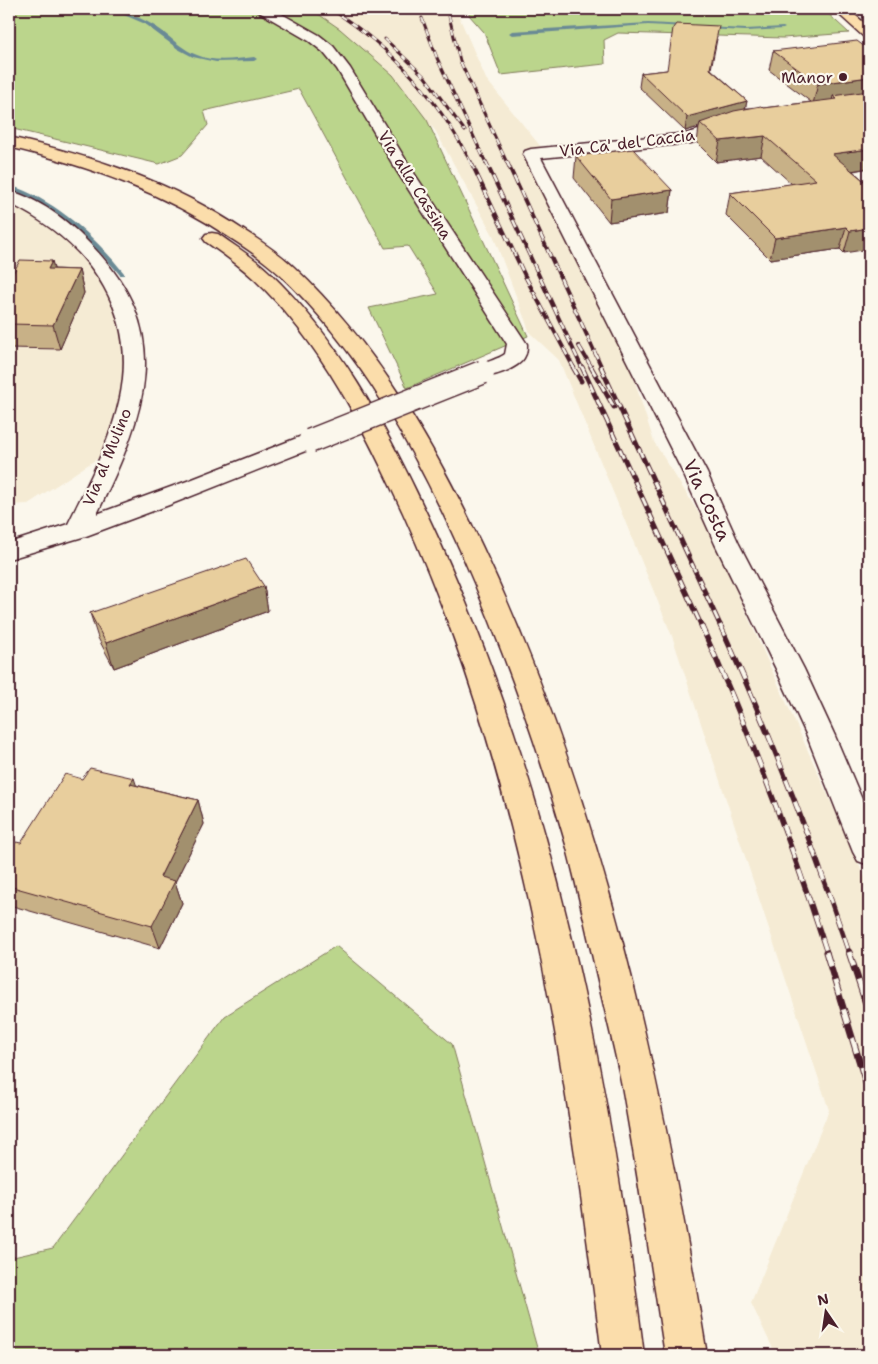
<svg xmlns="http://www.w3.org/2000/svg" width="878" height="1364" font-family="'Shantell Sans',sans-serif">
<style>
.built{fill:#f5ebd4}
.green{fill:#bbd58c;stroke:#827a5c}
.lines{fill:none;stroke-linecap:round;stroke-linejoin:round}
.stream{fill:#6b8a95;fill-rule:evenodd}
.minor-casing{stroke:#4a1f2b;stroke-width:3}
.primary-casing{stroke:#4a1f2b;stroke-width:3}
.trunk-casing{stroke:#4a1f2b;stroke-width:3}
.minor{fill:#fbf7ec;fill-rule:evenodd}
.primary{fill:#fbddab;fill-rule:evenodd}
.trunk{fill:#fbddab;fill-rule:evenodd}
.rail-far4-casing{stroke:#4a1f2b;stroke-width:3}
.rail-far3-casing{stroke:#4a1f2b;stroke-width:4}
.rail-far2-casing{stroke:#4a1f2b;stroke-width:5}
.rail-far1-casing{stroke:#4a1f2b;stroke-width:5.5}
.rail-casing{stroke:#4a1f2b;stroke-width:7}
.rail-far4{stroke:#fbf7ec;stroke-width:2;stroke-dasharray:6;stroke-linecap:butt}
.rail-far3{stroke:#fbf7ec;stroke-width:2.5;stroke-dasharray:8;stroke-linecap:butt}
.rail-far2{stroke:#fbf7ec;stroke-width:3;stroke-dasharray:9;stroke-linecap:butt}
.rail-far1{stroke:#fbf7ec;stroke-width:4;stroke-dasharray:12;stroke-linecap:butt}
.rail{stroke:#fbf7ec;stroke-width:5;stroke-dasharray:15;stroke-linecap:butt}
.minor-bridge-casing{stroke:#4a1f2b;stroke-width:26;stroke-linecap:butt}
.minor-bridge{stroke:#fbf7ec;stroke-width:23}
.wall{fill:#c8b187;stroke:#4a1f2b}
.shaded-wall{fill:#a2906e;stroke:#4a1f2b}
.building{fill:#e8ce9d;stroke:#4a1f2b}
.poi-dot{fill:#4a1f2b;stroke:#fbf7ec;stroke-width:2}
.labels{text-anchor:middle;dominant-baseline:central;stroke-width:4.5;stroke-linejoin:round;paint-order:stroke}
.far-poi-label{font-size:16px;fill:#4a1f2b;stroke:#fbf7ec;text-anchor:end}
.far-street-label{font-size:16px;fill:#4a1f2b;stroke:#fbf7ec}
.street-label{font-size:19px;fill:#4a1f2b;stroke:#fbf7ec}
</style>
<rect width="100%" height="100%" fill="#fbf7ec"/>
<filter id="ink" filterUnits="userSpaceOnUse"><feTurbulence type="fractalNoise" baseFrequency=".02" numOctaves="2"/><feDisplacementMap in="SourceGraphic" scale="10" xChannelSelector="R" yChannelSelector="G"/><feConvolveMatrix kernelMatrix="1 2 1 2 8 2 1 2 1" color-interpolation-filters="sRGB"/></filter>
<g filter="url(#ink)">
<g class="built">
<path d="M 278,9 L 376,9 L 390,17 L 458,14 L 486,79 L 541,147 L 522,150 L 632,373 L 654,442 L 708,528 L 869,887 L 869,1355 L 776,1355 L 751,1303 L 829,1110 L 672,636 L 559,360 L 530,333 L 493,235 L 435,130 L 366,63 Z"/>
<path d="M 9,196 L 24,203 L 79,241 L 130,324 L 115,447 L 28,504 L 9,505 Z"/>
</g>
<g class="green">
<path d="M 9,9 L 112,9 L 108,12 L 128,9 L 311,9 L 340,29 L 393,75 L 427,120 L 528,336 L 407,388 L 369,308 L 438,294 L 408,246 L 385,248 L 299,89 L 204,111 L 208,125 L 182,155 L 159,164 L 9,128 Z"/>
<path d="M 469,9 L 823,9 L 849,33 L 783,38 L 618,33 L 604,40 L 605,64 L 501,75 L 484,32 L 469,15 Z"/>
<path d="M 336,946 L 452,1044 L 539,1355 L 9,1355 L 9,1258 L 53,1248 L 225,1016 Z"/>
</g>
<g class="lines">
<g class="stream">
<path d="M 98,9 C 121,9 143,17 162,31 C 173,40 184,50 197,55 C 215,63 235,59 254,57 L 257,59 L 254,61 L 216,62 L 193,57 L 178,49 L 143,23 L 122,14 Z"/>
<path d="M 648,23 L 687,25 L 689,26 L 687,27 L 648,25 L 512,35 L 509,33 L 512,31 Z"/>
<path d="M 705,27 L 746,29 L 783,27 L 785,28 L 783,29 L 746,31 L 707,29 Z"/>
<path d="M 9,185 C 56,200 94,236 124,273 L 124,275 L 120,275 C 89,238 54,208 9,189 Z"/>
</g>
<g class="minor-casing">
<g id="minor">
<path d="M 258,9 L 273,9 L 319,35 L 333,46 L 350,68 L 412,170 L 527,344 C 527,348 527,353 525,356 C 520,369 488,379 476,376 L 473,372 C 479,362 496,361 505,354 L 507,344 L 396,170 L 337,69 L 323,52 L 309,41 L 259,12 Z"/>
<path d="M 733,119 L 739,121 L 741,124 L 739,127 L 691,143 L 541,158 L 707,473 L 739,544 L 804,669 L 835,736 L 869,816 L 869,865 L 858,861 L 853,852 L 807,736 L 776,669 L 715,544 L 683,473 L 523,154 L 525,151 L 531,149 L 689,133 Z"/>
<path d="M 9,191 C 38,198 68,221 88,242 C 179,332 145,414 97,514 L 190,480 L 302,436 L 310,434 L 318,436 L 321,441 L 318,446 L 169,505 L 86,536 L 9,559 L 9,543 L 68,524 C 105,448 151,370 104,287 C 83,249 47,222 9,203 Z"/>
</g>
</g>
<g class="primary-casing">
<path id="primary" d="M 833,9 L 848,9 L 869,27 L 869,38 L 864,37 Z"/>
</g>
<g class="trunk-casing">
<g id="trunk">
<path d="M 9,137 C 95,157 171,181 245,231 C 262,242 279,253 294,267 C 376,344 434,444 482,546 C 602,800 662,1079 707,1355 L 665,1355 C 651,1265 638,1175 622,1086 C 614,1045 603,1004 594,963 C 585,925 577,886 567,848 C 538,747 503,647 460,550 C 415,450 360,350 279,274 C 265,261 249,250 232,239 C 163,192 89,166 9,147 Z"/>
<path d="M 212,233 L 218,234 C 235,246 253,257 268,271 C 338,337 385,425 426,512 C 551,775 608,1068 644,1355 L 602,1355 C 566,1067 524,779 403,513 C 364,429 322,343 254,279 C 239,265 222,253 206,242 L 203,238 L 206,234 Z"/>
</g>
</g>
<use href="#minor" class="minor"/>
<use href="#primary" class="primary"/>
<use href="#trunk" class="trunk"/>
<g class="rail-far4-casing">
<g id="rail-far4">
<path d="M 331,9 C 394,50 437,96 471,163"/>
<path d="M 449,16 L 460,61 L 507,163"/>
<path d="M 422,18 L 437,58 L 486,163"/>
<path d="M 385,39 L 425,77 L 465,131"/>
</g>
</g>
<g class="rail-far3-casing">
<g id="rail-far3">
<path d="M 471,162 L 525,276 L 574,368"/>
<path d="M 486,162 L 582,368"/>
<path d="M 507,162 L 602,368"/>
<path d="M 579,346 L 592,368"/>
</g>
</g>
<g class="rail-far2-casing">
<g id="rail-far2">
<path d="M 573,367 L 581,381"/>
<path d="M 582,367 L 702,627"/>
<path d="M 591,367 L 614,407"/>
<path d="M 601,367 L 721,627"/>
</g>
</g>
<g class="rail-far1-casing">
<g id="rail-far1">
<path d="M 701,625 C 750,732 791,842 827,953"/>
<path d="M 720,625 C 770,732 812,842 849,953"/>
</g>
</g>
<g class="rail-casing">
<g id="rail">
<path d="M 826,952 L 869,1093"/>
<path d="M 849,952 L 869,1013"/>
</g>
</g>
<use href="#rail-far4" class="rail-far4"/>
<use href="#rail-far3" class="rail-far3"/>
<use href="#rail-far2" class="rail-far2"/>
<use href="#rail-far1" class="rail-far1"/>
<use href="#rail" class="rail"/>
<g class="minor-bridge-casing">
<path id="minor-bridge" d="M 310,441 L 483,372"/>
</g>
<use href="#minor-bridge" class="minor-bridge"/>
</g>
<g class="wall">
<path d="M 717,39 L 711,69 L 747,101 L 745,108 L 763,108 L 811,102 L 769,70 L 773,51 L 869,50 L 869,168 L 853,171 L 869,185 L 844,253 L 840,249 L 770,259 L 726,215 L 730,193 L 792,184 L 761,156 L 716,162 L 697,143 L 699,127 L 685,131 L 639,87 L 641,73 L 667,70 Z"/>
<path d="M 576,156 L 672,190 L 669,213 L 609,222 L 574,178 Z"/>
<path d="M 52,261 L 54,269 L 79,270 L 84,293 L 60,349 L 9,348 L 9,281 Z"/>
<path d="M 264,586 L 268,611 L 114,668 L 98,638 L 90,613 Z"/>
<path d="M 82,779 L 136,785 L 198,800 L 204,824 L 175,882 L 182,903 L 160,948 L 9,905 L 9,852 L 21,843 Z"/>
</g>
<g class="shaded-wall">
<path d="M 869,77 L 869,94 L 837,99 L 833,96 L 832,101 L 813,104 L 818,84 Z"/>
<path d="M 747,101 L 744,115 L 700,123 L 699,127 L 685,131 L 687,117 Z"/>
<path d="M 765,136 L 761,156 L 716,162 L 720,141 Z"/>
<path d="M 869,149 L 869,168 L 827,175 L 832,154 Z"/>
<path d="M 672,190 L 669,213 L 609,222 L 611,199 Z"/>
<path d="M 846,227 L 840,249 L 770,259 L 775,238 Z"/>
<path d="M 869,228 L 869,249 L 844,253 L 850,231 Z"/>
<path d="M 52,261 L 58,284 L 48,269 Z"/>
<path d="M 79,270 L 84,293 L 60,349 L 53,325 Z"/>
<path d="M 264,586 L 268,611 L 114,668 L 106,643 Z"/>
<path d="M 134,778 L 142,802 L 130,784 Z"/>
<path d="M 198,800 L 204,824 L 175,882 L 182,903 L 160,948 L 152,926 L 160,877 Z"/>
</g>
<g class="building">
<path d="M 676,24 L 719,26 L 710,69 L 747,101 L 687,117 L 641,73 L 667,70 L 673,28 Z"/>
<path d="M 857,41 L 869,50 L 869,77 L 818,84 L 773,51 Z"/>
<path d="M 869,91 L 869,149 L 832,154 L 869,185 L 869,228 L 850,231 L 846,227 L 775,238 L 730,193 L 816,180 L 765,136 L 720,141 L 700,123 L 734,111 L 761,106 L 763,108 L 837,99 L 833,96 Z"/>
<path d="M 633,149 L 672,190 L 611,199 L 576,156 Z"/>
<path d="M 20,260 L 52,261 L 48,269 L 79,270 L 53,325 L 9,324 L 9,281 Z"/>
<path d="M 246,559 L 264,586 L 106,643 L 90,613 Z"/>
<path d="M 90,768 L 134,778 L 130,784 L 198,800 L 160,877 L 175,881 L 152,926 L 9,886 L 9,852 L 16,842 L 21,843 L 65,774 L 82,779 Z"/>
</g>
</g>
<circle class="poi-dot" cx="843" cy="77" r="5"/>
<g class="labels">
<g class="far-poi-label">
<text x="833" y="77">Manor</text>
</g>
<g class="far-street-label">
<text transform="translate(627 143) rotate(-7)">Via Ca' del Caccia</text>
<text transform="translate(415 185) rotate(58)">Via alla Cassina</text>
<text transform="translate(107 457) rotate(-68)">Via al Mulino</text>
</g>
<g class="street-label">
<text transform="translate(707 500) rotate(65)">Via Costa</text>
</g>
</g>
<rect width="878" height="1364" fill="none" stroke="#fbf7ec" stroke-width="30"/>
<rect x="15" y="15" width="848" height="1334" fill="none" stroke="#4a1f2b" stroke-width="2" filter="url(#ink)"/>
<g transform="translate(826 1312) rotate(347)" stroke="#fbf7ec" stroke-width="4" paint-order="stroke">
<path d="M0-4L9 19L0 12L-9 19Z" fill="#4a1f2b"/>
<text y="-8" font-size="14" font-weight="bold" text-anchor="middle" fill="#4a1f2b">N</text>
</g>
</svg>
